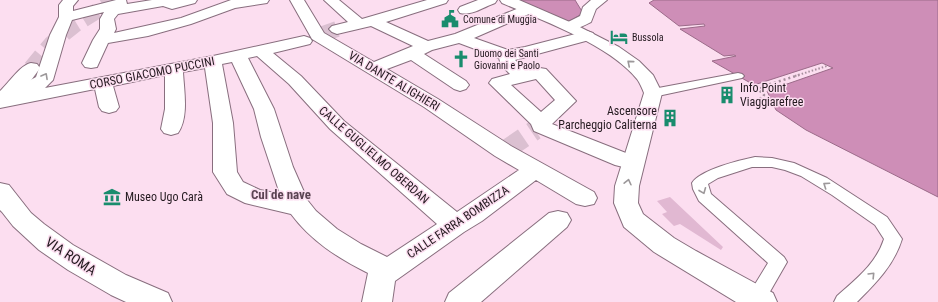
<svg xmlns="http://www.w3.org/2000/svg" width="938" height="302" font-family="'Roboto Condensed',sans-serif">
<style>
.green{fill:#e1b8d2}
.water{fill:#ce8eb7;stroke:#9b6b89}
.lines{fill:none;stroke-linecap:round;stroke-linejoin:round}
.street-tunnel-far1{stroke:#dbc0d1;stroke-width:16;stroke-dasharray:16 8;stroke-linecap:butt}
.street-tunnel{stroke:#dbc0d1;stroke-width:20;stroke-dasharray:20 10;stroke-linecap:butt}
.secondary-tunnel{stroke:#dbc0d1;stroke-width:16;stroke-dasharray:16 8;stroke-linecap:butt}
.lane-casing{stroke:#886e7e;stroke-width:2}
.street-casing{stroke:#886e7e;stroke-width:2}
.secondary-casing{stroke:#886e7e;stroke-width:2}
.path-far1{stroke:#a6909d;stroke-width:2;stroke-dasharray:1.5 2;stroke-linecap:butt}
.path{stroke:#a6909d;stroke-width:2.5;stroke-dasharray:2 3;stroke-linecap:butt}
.lane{fill:#fff;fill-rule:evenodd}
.street{fill:#fff;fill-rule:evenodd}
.secondary{fill:#fff;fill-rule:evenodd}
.oneway{stroke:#9c989a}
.labels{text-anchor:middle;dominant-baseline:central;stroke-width:3;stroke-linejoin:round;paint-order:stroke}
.far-poi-label{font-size:10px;fill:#23191f;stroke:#fcdef0;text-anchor:start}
.street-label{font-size:12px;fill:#23191f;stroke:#fcdef0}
.poi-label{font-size:12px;fill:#23191f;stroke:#fcdef0;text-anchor:start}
.neighbourhood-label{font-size:13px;font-weight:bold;fill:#5b4352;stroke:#fcdef0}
.near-street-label{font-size:14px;fill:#23191f;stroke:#fcdef0}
</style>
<rect width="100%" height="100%" fill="#fcdef0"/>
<path class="green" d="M 670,197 L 723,247 L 721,250 L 680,224 L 674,226 L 662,214 L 667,212 L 657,201 Z"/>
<g class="water">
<path d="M 517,0 L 575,0 L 583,13 L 569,22 Z"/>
<path d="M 654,0 L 938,0 L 938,197 L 806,130 L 776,110 L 767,91 L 833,68 L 822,63 L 754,85 L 712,61 L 736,56 L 734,55 L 724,56 L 680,29 L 705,26 L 704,24 L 679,26 L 649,3 Z"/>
</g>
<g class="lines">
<path class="street-tunnel-far1" d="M 323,34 L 337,29"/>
<path class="street-tunnel" d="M 507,149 L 535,130"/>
<path class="secondary-tunnel" d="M 31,68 L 51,44 L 76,24 L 115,0"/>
<g class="lane-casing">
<g id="lane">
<path d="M 738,73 L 742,74 L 744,76 L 742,78 L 653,97 L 649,96 L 647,93 L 649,90 L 653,89 Z"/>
<path d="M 755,157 L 772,158 L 794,163 L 827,178 L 887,217 L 902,239 C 894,265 876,283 857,302 L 834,302 L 837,296 C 856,279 876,264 884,239 L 875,225 L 832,195 L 801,176 L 785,170 L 772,167 L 752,167 L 718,178 L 708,184 L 711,194 L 784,257 L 787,262 L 764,302 L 748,302 L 746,299 L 768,263 L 699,201 L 693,189 L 692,183 C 700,170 740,160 755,157 Z"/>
</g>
</g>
<g class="street-casing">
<g id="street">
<path d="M 63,0 L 78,0 L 73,6 L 73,11 L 116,0 L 126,0 L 127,4 L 152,0 L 197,0 L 195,3 L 172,9 L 163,6 L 118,14 L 114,19 L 116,29 L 114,33 L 181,18 L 231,0 L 269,0 L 267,3 L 235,8 L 191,24 L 148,36 L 108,43 L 97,67 L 91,68 L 85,67 L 82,63 L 93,40 L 100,29 L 100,19 L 104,12 L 72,20 L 66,35 L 53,80 L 45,88 L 213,56 L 304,36 L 310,38 L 312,41 L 310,44 L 273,53 L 301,76 L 344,121 L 457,212 L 519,170 L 495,156 L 424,107 L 312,39 L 290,0 L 304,0 L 324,33 L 374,62 L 413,46 L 371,26 L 337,34 L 332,32 L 329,29 L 332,26 L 348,22 L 324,0 L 339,0 L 362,19 L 427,0 L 448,0 L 446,3 L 386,22 L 428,41 L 455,34 L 519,8 L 524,7 L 529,8 L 531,11 L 529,14 L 474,38 L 508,50 L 525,47 L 587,31 L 593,33 L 595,36 L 593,39 L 515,60 L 526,70 L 540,68 L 546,69 L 576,101 L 552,124 L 631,155 L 634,160 L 631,165 L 623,167 L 615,165 L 534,131 L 531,124 L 489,83 L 492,79 L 510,74 L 501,65 L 499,58 L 459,43 L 432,50 L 424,54 L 466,81 L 469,85 L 466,89 L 460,91 L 454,89 L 411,60 L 387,69 L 438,99 L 511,146 L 594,192 L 597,198 L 594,204 L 585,206 L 576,204 L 536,180 L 482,221 L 464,232 L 395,281 L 392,302 L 362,302 L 368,273 C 338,258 311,241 291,214 L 245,203 L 227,194 L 213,172 L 213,123 L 205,68 L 183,72 C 184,91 189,117 178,133 L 171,135 L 164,133 L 161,129 L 165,109 L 165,75 L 113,86 L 119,107 L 116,111 L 109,113 L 102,111 L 99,107 L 95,89 L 0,108 L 0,96 L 11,94 L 13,90 L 36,77 L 50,35 L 59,17 L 59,5 ZM 257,56 L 289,84 L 330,129 L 437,224 L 387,257 L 361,244 L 337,229 L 316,211 L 308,201 L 293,167 L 274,109 L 248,58 ZM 232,62 L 254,109 L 261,137 L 280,194 L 260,190 L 243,182 L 237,172 L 233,123 L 222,64 ZM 536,79 L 555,100 L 541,112 L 511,85 Z"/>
<path d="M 478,0 L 497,0 L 495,3 C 484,7 471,16 460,13 L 458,10 L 460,7 Z"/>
<path d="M 591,0 L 607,0 L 596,9 L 591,22 C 583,26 577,30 568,28 L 565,25 L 568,22 L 580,16 L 583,7 Z"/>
<path d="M 558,211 L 567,213 L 571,220 L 567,227 L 481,302 L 445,302 L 449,293 L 549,213 Z"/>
</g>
</g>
<g class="secondary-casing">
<g id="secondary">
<path d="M 500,0 L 519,0 L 572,23 L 619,47 L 639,61 L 653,75 L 662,93 L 639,186 L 638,203 L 643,214 L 674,238 L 696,251 L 773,293 L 777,302 L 736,302 L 654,252 L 624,227 L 614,203 L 615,186 L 644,93 C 642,88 640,83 637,79 C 608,44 543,21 502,3 Z"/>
<path d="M 31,63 L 37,64 L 40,68 C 30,82 17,102 0,107 L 0,91 C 9,83 20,65 31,63 Z"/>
<path d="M 0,183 L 9,185 L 31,213 L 44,224 L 73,245 L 126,275 L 168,293 L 172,302 L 126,302 L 111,295 L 68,270 L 39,250 L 13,226 L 2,212 L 0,210 Z"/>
</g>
</g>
<path class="path-far1" d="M 795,76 L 827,66"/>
<path class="path" d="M 746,105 L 763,97 L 764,95 L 759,90 L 764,86 L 799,75"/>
<use href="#lane" class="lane"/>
<use href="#street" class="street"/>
<use href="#secondary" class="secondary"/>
</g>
<defs><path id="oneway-chevron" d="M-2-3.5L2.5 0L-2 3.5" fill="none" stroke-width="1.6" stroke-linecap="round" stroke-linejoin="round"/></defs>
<g class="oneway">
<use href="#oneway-chevron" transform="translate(630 63) rotate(-140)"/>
<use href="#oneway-chevron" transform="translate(45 76) rotate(-61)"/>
<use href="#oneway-chevron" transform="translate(628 182) rotate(-77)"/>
<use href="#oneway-chevron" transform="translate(826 185) rotate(-146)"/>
<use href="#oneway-chevron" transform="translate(703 191) rotate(68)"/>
<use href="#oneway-chevron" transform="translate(872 275) rotate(-46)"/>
</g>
<defs>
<g id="civic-bare" transform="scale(1.38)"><path d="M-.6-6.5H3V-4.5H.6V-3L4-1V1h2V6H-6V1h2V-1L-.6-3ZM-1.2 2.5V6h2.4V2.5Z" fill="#198c6d" stroke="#fcdef0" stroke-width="2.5" paint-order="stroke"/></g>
<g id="hotel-bare" transform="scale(1.38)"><path d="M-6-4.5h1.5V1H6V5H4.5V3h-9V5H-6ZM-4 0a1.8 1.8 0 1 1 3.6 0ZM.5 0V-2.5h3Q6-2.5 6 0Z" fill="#198c6d" stroke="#fcdef0" stroke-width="2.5" paint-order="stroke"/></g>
<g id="church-bare" transform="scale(1.38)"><path d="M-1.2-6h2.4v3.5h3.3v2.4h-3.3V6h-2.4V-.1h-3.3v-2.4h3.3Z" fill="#198c6d" stroke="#fcdef0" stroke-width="2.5" paint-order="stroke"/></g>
<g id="building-bare" transform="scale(1.38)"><path d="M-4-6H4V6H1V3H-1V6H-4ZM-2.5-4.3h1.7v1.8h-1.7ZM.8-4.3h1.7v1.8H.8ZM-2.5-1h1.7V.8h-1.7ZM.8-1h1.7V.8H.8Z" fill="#198c6d" stroke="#fcdef0" stroke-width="2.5" paint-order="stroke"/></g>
<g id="museum-bare" transform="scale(1.38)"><path d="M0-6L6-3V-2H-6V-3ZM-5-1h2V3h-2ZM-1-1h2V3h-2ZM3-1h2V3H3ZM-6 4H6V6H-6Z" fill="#198c6d" stroke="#fcdef0" stroke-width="2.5" paint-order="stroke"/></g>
</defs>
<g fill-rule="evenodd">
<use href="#civic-bare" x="450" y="19"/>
<use href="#hotel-bare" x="619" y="37"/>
<use href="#church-bare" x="461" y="59"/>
<use href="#building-bare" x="727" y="95"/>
<use href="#building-bare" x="670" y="118"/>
<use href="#museum-bare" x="112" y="197"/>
</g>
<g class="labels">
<g class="far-poi-label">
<text x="463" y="19">Comune di Muggia</text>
<text x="632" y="37">Bussola</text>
<text x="474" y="53">Duomo dei Santi<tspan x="474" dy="12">Giovanni e Paolo</tspan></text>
</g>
<g class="street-label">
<text transform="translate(152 73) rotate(-11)">CORSO GIACOMO PUCCINI</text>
<text transform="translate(394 81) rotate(31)">VIA DANTE ALIGHIERI</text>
<text transform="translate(374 155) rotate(41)">CALLE GUGLIELMO OBERDAN</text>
<text transform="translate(458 222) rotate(-34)">CALLE FARRA BOMBIZZA</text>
</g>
<g class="poi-label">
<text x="740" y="88">Info Point<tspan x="740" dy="14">Viaggiarefree</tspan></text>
<text x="657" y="111" text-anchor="end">Ascensore<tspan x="657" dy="14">Parcheggio Caliterna</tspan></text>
<text x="125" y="197">Museo Ugo Carà</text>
</g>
<g class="neighbourhood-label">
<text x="281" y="194">Cul de nave</text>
</g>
<g class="near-street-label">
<text transform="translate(71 256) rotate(33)">VIA ROMA</text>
</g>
</g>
</svg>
